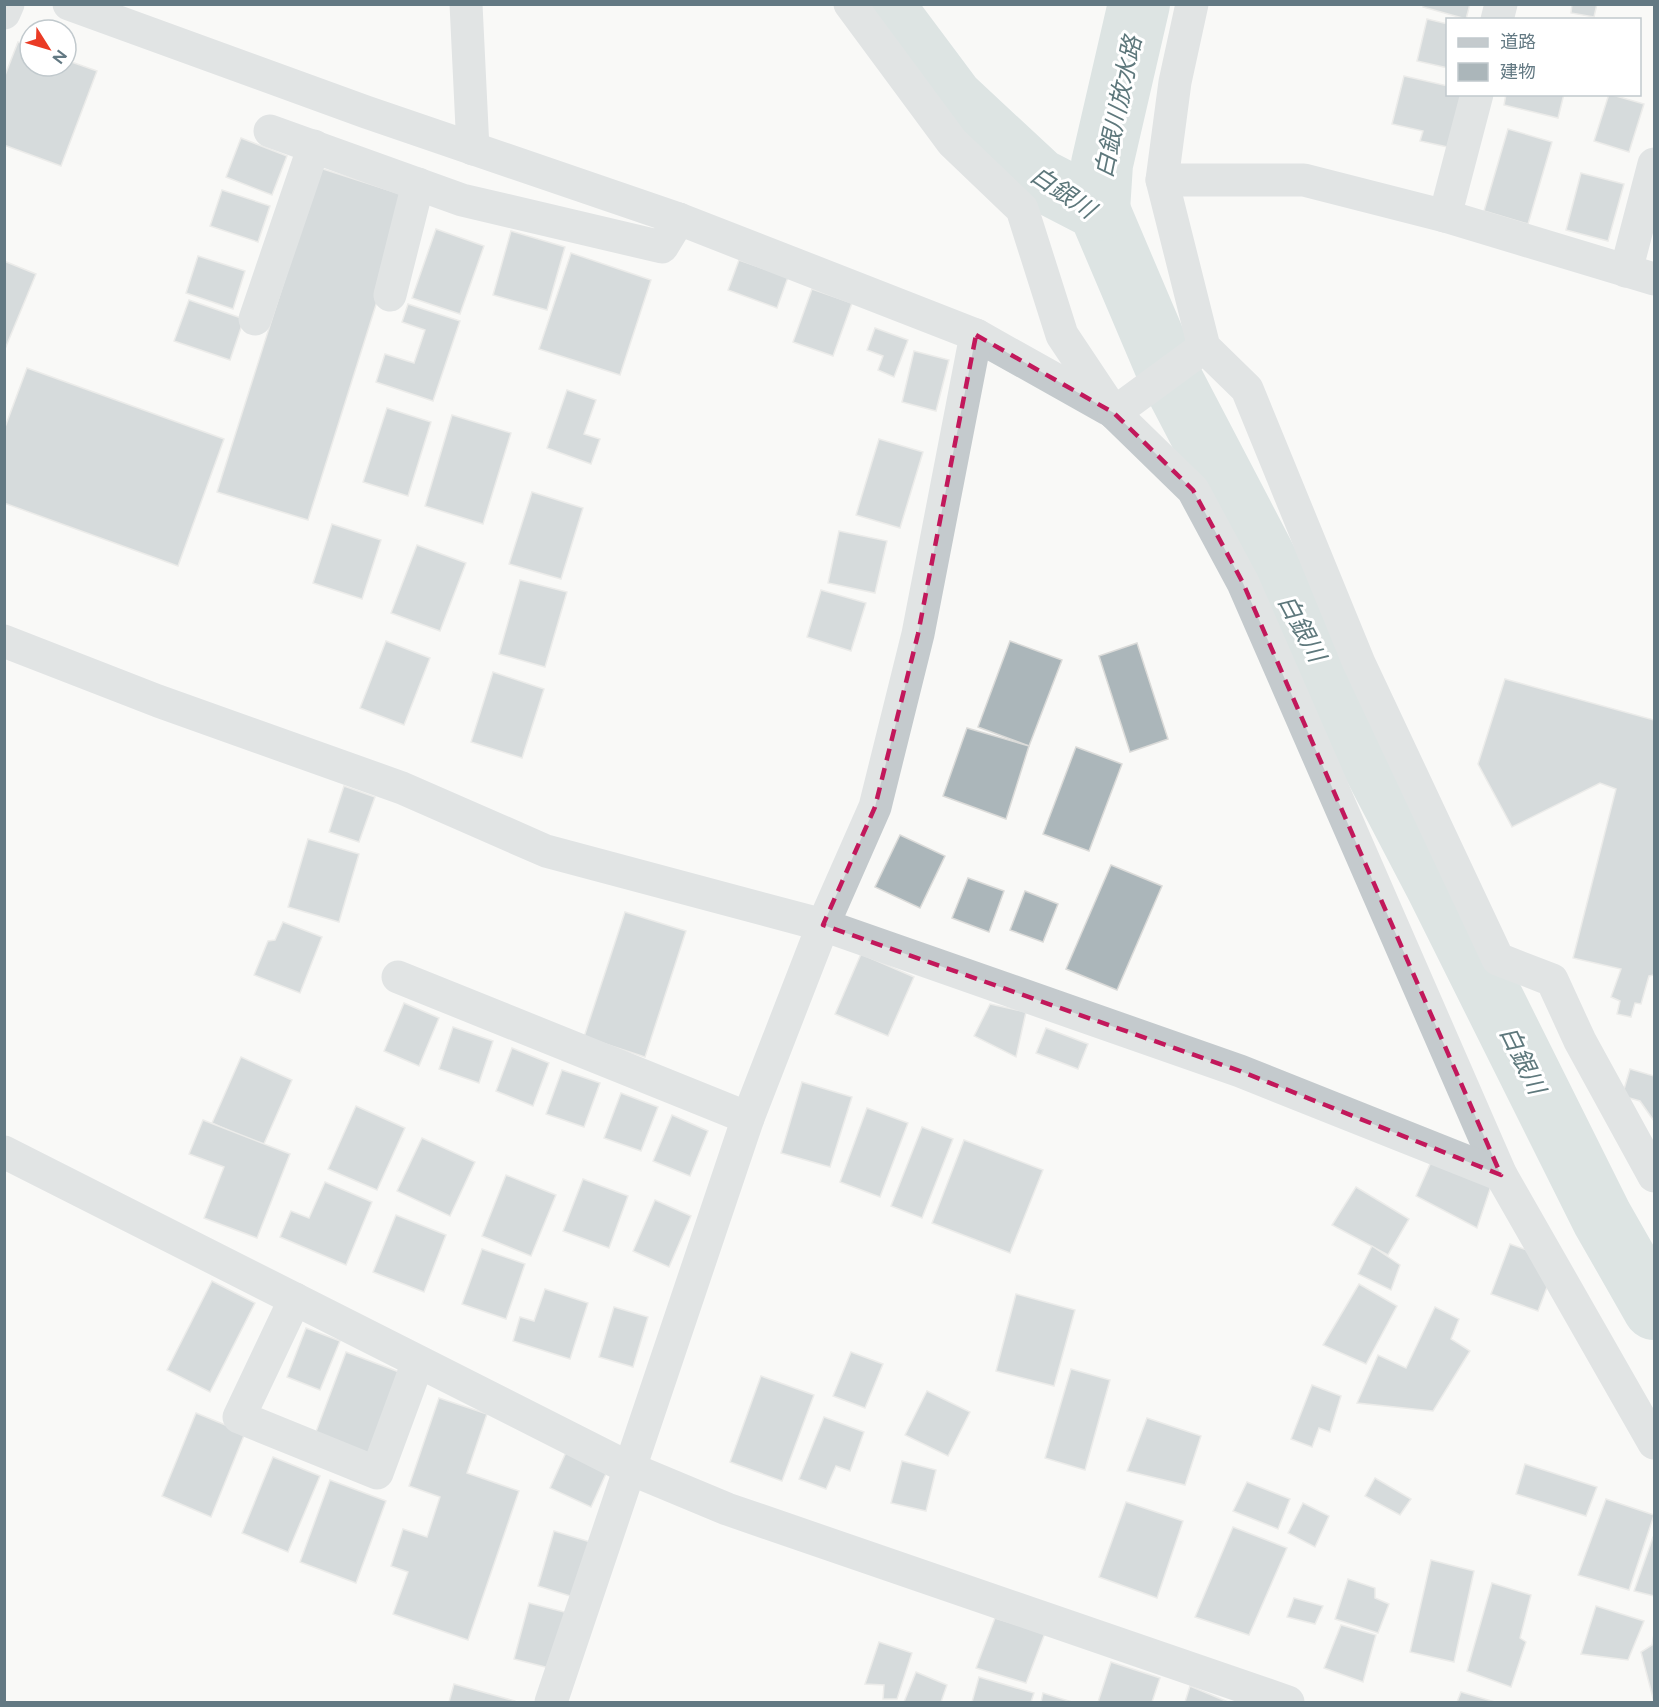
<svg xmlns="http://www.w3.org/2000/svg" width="1659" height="1707" font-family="Figtree,'Noto Sans JP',sans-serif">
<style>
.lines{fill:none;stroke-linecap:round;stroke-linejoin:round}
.river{stroke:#bacacb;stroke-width:62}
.building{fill:#abb6ba;stroke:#dbdbd9;stroke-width:1.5}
.minor{stroke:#c4cacd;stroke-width:33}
.marked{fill:none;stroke:#c2185b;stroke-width:4.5;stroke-dasharray:12 8;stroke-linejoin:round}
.labels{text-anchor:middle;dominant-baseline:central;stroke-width:6;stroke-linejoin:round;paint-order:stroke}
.water-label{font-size:24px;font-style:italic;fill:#5e787c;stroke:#fff}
</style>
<rect width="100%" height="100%" fill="#f9f9f7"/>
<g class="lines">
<g class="river">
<path d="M 882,4 L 953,99 L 1039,179 L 1099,210 L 1167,370 L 1437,887 L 1602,1218 L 1654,1309"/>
<path d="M 1099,210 L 1102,164 L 1139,4"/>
</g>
</g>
<g class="building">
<path d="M 1423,4 L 1470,4 L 1466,19 L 1423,7 Z"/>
<path d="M 1572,4 L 1597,4 L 1594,17 L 1571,13 Z"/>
<path d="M 1427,19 L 1448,24 L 1448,68 L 1417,61 Z"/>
<path d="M 18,42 L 30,46 L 30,66 L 66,66 L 66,60 L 97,71 L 61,166 L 4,145 L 4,78 Z"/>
<path d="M 1404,76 L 1448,86 L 1448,94 L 1470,94 L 1457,149 L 1420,141 L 1423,131 L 1392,124 Z"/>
<path d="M 1506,94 L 1564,94 L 1558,118 L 1504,105 Z"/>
<path d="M 1609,94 L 1644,104 L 1629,152 L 1594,141 Z"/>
<path d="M 1508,129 L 1552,142 L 1528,224 L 1484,211 Z"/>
<path d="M 241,138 L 287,156 L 272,195 L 226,177 Z"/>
<path d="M 320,168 L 410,197 L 308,520 L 217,492 Z"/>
<path d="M 1581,173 L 1624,184 L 1608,241 L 1566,230 Z"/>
<path d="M 222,190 L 270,206 L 258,242 L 210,226 Z"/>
<path d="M 436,229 L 484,246 L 460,314 L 412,298 Z"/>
<path d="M 511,231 L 565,247 L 547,310 L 493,295 Z"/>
<path d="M 571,253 L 651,280 L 620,375 L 539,349 Z"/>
<path d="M 198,256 L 245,271 L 233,309 L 186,293 Z"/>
<path d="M 739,260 L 788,277 L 777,308 L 728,290 Z"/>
<path d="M 4,261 L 36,274 L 5,349 L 4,349 Z"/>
<path d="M 812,289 L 852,303 L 833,356 L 793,342 Z"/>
<path d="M 189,300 L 244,319 L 230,360 L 174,341 Z"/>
<path d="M 408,304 L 460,321 L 433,401 L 376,382 L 385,354 L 414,363 L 425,330 L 402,322 Z"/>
<path d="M 875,328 L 908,340 L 894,377 L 878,370 L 883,356 L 867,350 Z"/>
<path d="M 914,351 L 949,360 L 936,411 L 902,402 Z"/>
<path d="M 27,368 L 224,439 L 178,566 L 4,503 L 4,430 Z"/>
<path d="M 567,390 L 596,400 L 584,434 L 600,439 L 591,464 L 547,448 Z"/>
<path d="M 387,408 L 431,422 L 408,496 L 363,482 Z"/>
<path d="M 452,415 L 511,433 L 483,524 L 425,506 Z"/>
<path d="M 879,439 L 923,452 L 900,528 L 856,515 Z"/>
<path d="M 532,492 L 583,508 L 561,579 L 509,564 Z"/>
<path d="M 332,524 L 381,540 L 362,599 L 313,583 Z"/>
<path d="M 839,531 L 887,541 L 875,593 L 828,583 Z"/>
<path d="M 417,545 L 466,563 L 440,631 L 391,613 Z"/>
<path d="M 520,580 L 567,592 L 545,667 L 499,654 Z"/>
<path d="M 821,590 L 866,603 L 851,651 L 807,637 Z"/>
<path d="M 386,641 L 430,658 L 404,725 L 360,708 Z"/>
<path d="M 1010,641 L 1062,660 L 1029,746 L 978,727 Z"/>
<path d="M 1137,643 L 1168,739 L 1130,752 L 1099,656 Z"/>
<path d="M 493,672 L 544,689 L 522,758 L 471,742 Z"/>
<path d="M 1505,679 L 1654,720 L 1654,975 L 1649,976 L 1641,1004 L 1635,1003 L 1631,1017 L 1617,1014 L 1620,1001 L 1611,997 L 1621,969 L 1573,958 L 1616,789 L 1600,783 L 1512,827 L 1478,764 Z"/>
<path d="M 967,728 L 1029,746 L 1006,819 L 943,796 Z"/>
<path d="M 1076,747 L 1122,764 L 1089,851 L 1043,834 Z"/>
<path d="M 344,786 L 375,797 L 359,842 L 329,832 Z"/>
<path d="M 900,835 L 945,856 L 920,908 L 875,887 Z"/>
<path d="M 308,839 L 359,854 L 339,922 L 288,907 Z"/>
<path d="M 1111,865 L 1162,886 L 1117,990 L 1066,969 Z"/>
<path d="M 968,878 L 1004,891 L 989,932 L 952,918 Z"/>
<path d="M 1025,891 L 1058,904 L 1043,942 L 1010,930 Z"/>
<path d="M 625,912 L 686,931 L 645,1057 L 584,1037 Z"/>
<path d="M 283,922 L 322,937 L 300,993 L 254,975 L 268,941 L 275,940 Z"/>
<path d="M 861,954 L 914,977 L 888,1036 L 835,1014 Z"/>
<path d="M 404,1003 L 439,1018 L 419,1066 L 384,1051 Z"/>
<path d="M 990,1004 L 1026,1012 L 1016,1057 L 974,1036 Z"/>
<path d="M 453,1027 L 493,1041 L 479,1083 L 439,1069 Z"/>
<path d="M 1046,1028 L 1088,1044 L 1078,1069 L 1036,1053 Z"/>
<path d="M 512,1048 L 549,1063 L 533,1106 L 496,1091 Z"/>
<path d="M 241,1057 L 292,1080 L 263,1146 L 212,1123 Z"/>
<path d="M 1630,1069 L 1654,1076 L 1654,1121 L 1640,1101 L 1622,1096 Z"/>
<path d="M 562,1070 L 600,1083 L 584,1127 L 546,1114 Z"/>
<path d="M 802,1082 L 852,1097 L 830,1167 L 781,1153 Z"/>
<path d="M 621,1093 L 658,1107 L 641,1151 L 604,1138 Z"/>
<path d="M 356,1106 L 405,1128 L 377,1190 L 328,1169 Z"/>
<path d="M 867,1108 L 908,1123 L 880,1197 L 840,1182 Z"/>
<path d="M 672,1115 L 708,1131 L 690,1176 L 653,1161 Z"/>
<path d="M 203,1120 L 290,1154 L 257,1238 L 204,1218 L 224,1167 L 189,1154 Z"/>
<path d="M 922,1127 L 953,1139 L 922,1218 L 891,1206 Z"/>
<path d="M 1442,1137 L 1499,1162 L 1477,1228 L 1416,1196 Z"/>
<path d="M 422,1138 L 475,1162 L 450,1216 L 397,1191 Z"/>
<path d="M 964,1140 L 1043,1170 L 1010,1253 L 932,1223 Z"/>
<path d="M 506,1175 L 556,1195 L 531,1256 L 482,1236 Z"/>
<path d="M 583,1179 L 628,1196 L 609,1248 L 563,1231 Z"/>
<path d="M 325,1182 L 372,1202 L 346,1265 L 280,1237 L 291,1211 L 309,1218 Z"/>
<path d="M 1356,1187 L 1409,1219 L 1388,1255 L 1332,1225 Z"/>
<path d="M 655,1200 L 691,1216 L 669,1267 L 633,1251 Z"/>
<path d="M 396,1215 L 446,1235 L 424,1292 L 373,1272 Z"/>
<path d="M 1510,1244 L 1557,1261 L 1538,1311 L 1491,1294 Z"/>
<path d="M 1372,1246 L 1400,1265 L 1391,1290 L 1358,1274 Z"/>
<path d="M 482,1249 L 525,1264 L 506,1319 L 462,1304 Z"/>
<path d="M 212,1281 L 255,1303 L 210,1392 L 167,1370 Z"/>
<path d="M 1359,1284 L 1397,1306 L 1366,1364 L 1323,1345 Z"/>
<path d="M 545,1289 L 588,1303 L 570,1359 L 513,1341 L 520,1317 L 534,1321 Z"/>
<path d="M 1016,1294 L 1075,1310 L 1054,1386 L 996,1371 Z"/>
<path d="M 614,1307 L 648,1317 L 633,1367 L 599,1357 Z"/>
<path d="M 1435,1307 L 1459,1319 L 1451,1339 L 1470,1351 L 1433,1411 L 1357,1403 L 1378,1355 L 1406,1368 Z"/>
<path d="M 306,1328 L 340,1341 L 320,1390 L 287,1377 Z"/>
<path d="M 346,1352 L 399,1372 L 368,1457 L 314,1437 Z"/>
<path d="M 851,1352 L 883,1364 L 865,1408 L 833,1396 Z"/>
<path d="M 1071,1369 L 1110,1380 L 1085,1470 L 1045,1458 Z"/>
<path d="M 761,1376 L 814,1395 L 782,1481 L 730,1462 Z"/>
<path d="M 1312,1385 L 1341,1396 L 1330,1432 L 1319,1428 L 1312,1447 L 1291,1439 Z"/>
<path d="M 927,1391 L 970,1412 L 948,1456 L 905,1435 Z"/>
<path d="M 439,1398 L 487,1414 L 467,1473 L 519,1491 L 468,1640 L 393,1614 L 408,1572 L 391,1566 L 403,1529 L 427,1537 L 440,1497 L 409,1486 Z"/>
<path d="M 196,1413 L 245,1433 L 211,1517 L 162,1496 Z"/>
<path d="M 824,1417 L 864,1432 L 850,1471 L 836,1466 L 826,1489 L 799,1479 Z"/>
<path d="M 1147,1418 L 1201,1436 L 1185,1485 L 1127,1471 Z"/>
<path d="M 568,1448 L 609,1467 L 591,1507 L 550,1488 Z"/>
<path d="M 273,1457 L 320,1476 L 288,1552 L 242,1533 Z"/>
<path d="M 902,1461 L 936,1470 L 926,1511 L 891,1503 Z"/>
<path d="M 1525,1464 L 1597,1487 L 1586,1516 L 1516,1494 Z"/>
<path d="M 1375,1478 L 1411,1499 L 1400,1515 L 1365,1496 Z"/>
<path d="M 330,1480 L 386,1501 L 356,1583 L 300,1562 Z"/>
<path d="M 1247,1482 L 1290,1499 L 1278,1529 L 1233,1511 Z"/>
<path d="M 1606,1499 L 1654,1515 L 1629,1590 L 1578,1575 Z"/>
<path d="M 1126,1502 L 1183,1521 L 1157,1598 L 1099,1577 Z"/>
<path d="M 1303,1503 L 1329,1516 L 1315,1547 L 1288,1533 Z"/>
<path d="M 1233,1527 L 1287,1548 L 1249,1635 L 1195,1617 Z"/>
<path d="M 554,1531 L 597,1544 L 580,1599 L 538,1586 Z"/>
<path d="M 1653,1537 L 1654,1537 L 1654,1596 L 1634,1591 Z"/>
<path d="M 1431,1560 L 1474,1571 L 1454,1662 L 1410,1652 Z"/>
<path d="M 1348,1579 L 1375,1588 L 1375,1598 L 1389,1604 L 1378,1633 L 1335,1619 Z"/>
<path d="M 1492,1583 L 1531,1595 L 1520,1638 L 1526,1642 L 1511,1687 L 1467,1671 Z"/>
<path d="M 1294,1598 L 1323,1606 L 1315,1624 L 1287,1617 Z"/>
<path d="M 529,1603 L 572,1614 L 557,1670 L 514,1659 Z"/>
<path d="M 1596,1606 L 1644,1621 L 1628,1660 L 1581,1654 Z"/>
<path d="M 995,1618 L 1045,1633 L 1026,1683 L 976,1668 Z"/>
<path d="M 1341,1625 L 1376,1635 L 1363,1682 L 1324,1668 Z"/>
<path d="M 1654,1634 L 1654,1702 L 1641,1652 L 1652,1645 Z"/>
<path d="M 879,1642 L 912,1653 L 897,1699 L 883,1699 L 884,1685 L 865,1684 Z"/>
<path d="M 1111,1662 L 1160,1678 L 1152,1702 L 1098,1702 Z"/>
<path d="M 916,1672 L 947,1685 L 941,1702 L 904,1702 Z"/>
<path d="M 979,1677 L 1034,1693 L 1031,1702 L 972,1702 Z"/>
<path d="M 454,1684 L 515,1701 L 515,1702 L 449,1702 Z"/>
<path d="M 1190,1686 L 1228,1702 L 1185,1702 Z"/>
<path d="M 1461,1692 L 1495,1702 L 1457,1702 Z"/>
<path d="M 1043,1693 L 1072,1702 L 1041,1702 Z"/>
</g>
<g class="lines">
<g class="minor">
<path d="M 69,4 L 366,112 L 679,219 L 976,335 L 1108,409"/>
<path d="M 466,4 L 473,149"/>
<path d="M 850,4 L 952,142 L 1022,209 L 1062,335 L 1114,413 L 1193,490 L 1243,583 L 1501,1175 L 1654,1443"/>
<path d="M 1192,4 L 1175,82 L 1162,180 L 1204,347 L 1247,389 L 1359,663 L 1498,959 L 1552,980 L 1580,1041 L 1654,1176"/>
<path d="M 4,13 L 8,4"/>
<path d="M 1497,20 L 1501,4"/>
<path d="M 270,131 L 462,200 L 662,247 L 679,219"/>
<path d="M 1162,180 L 1304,180 L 1445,216 L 1654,279"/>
<path d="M 1445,216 L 1477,94"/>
<path d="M 1626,271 L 1654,164"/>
<path d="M 390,295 L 418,184"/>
<path d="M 255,319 L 314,146"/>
<path d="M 1114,413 L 1204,347"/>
<path d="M 4,641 L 158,701 L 402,788 L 546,851 L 823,925 L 1240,1071 L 1501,1175"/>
<path d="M 398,977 L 748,1118"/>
<path d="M 4,1152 L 631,1469 L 727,1509 L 1288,1702"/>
<path d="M 295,1299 L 239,1417 L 377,1473 L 418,1362"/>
<path d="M 551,1702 L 748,1118 L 823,925 L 875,807 L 918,634 L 976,335"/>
</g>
</g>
<path d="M0 0H1659V1707H0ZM 976,335 L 1114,413 L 1193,490 L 1243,583 L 1501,1175 L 1240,1071 L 823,925 L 875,807 L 918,634 Z" fill="#f9f9f7" fill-opacity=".55" fill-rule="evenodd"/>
<path class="marked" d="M 976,335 L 1114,413 L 1193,490 L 1243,583 L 1501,1175 L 1240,1071 L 823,925 L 875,807 L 918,634 Z"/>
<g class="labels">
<g class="water-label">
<text transform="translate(1118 107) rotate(-78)">白銀川放水路</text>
<text transform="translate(1063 192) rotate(34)">白銀川</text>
<text transform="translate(1302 628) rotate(62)">白銀川</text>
<text transform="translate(1523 1060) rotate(64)">白銀川</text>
</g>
</g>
<rect width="1659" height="1707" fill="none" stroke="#637983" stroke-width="12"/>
<rect x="1446" y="18" width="195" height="78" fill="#ffffff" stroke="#c1c9cd" stroke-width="1.5"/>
<rect x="1458" y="38" width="30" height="9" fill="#c4cacd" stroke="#c1c9cd" stroke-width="1.5"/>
<text x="1500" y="48" font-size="18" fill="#637983">道路</text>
<rect x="1458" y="63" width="30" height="18" fill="#abb6ba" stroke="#c1c9cd" stroke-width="1.5"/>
<text x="1500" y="78" font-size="18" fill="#637983">建物</text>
<g transform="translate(48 48) rotate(127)"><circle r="28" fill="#ffffff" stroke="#c1c9cd" stroke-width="1.5"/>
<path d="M0-4.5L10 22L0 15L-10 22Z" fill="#ea3b25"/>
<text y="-9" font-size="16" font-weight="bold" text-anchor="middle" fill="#637983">N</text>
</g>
</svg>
